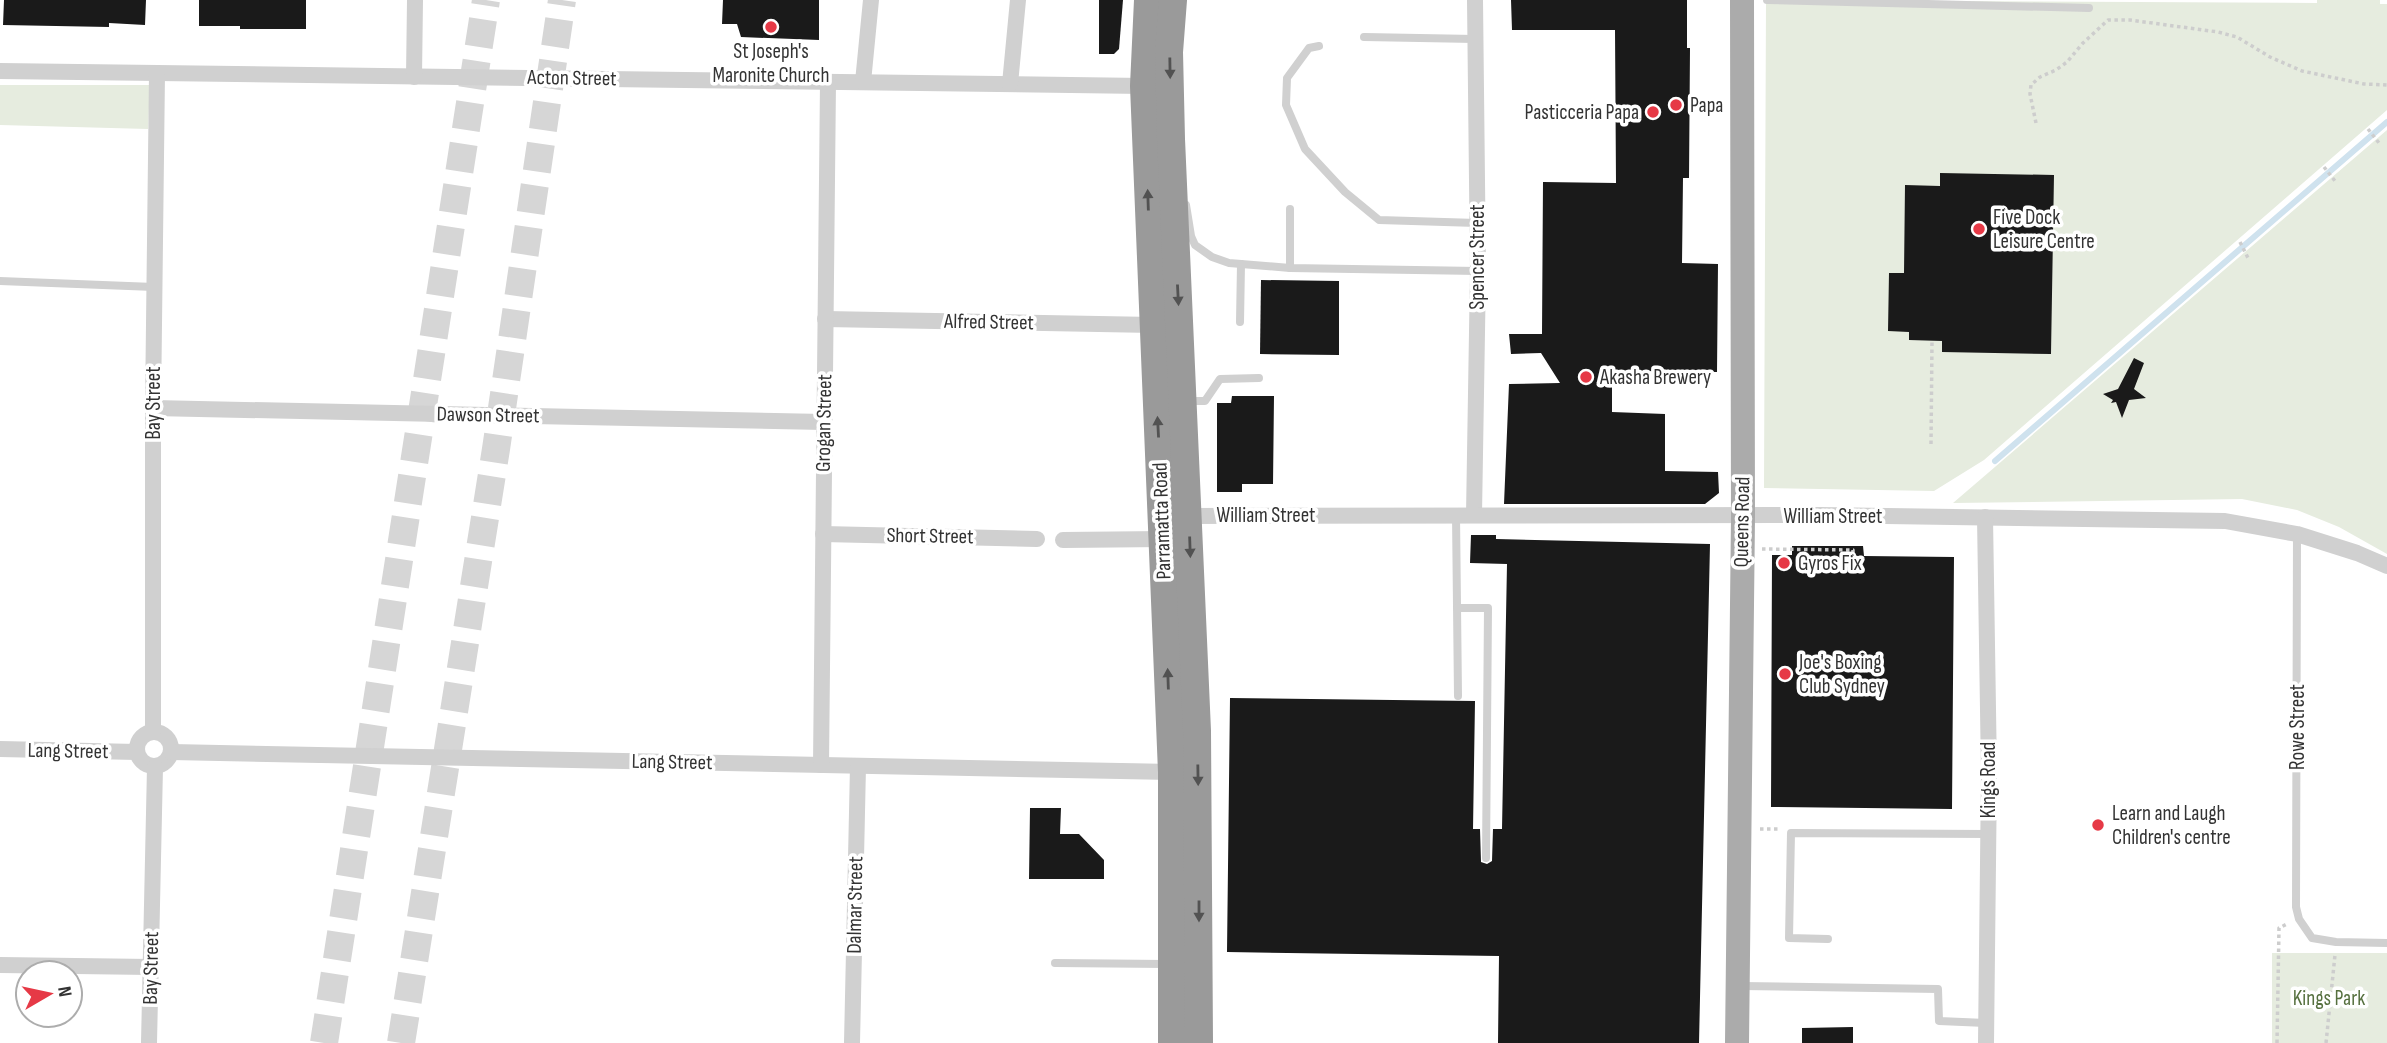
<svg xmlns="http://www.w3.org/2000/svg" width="2387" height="1043" font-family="'Sofia Sans Condensed',sans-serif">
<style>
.green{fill:#e6ecdf}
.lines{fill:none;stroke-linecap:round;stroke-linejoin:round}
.stream{stroke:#cfe2ee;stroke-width:6}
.building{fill:#1a1a1a}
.highway-tunnel{stroke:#d6d6d6;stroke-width:28;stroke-dasharray:28 14;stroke-linecap:butt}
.path{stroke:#cdcdcd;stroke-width:3.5;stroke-dasharray:3.5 3.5;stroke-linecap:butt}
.lane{stroke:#d0d0d0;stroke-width:8}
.street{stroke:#d0d0d0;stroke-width:16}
.primary{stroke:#ababab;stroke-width:24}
.highway{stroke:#9a9a9a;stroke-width:28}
.oneway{fill:#525252}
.poi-dot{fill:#e63946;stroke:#fff;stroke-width:2.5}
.labels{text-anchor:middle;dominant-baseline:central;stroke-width:7;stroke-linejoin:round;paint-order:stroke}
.poi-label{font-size:21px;fill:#333;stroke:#fff;text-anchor:start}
.street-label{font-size:21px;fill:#333;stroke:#fff}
.park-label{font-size:21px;fill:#56703f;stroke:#fff}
</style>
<rect width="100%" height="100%" fill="#fff"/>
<g class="green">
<path d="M 1766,0 L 2317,3 L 2317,0 L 2380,0 L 2380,4 L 2387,4 L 2387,110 L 1984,460 L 1934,491 L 1764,488 Z"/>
<path d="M 0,85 L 150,85 L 148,129 L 0,125 Z"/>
<path d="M 2387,130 L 2387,554 L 2339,527 L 2297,510 L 2242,499 L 1953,503 Z"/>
<rect x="2272" y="953" width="115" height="90"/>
</g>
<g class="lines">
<path class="stream" d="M 1995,461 L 2387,122"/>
</g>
<g class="building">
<path d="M 4,0 L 146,0 L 145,25 L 109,23 L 109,27 L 3,25 Z"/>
<path d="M 199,0 L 306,0 L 306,29 L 240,29 L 240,26 L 199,26 Z"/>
<path d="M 723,0 L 819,0 L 819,40 L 741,37 L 737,24 L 722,24 Z"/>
<path d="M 1099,0 L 1123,0 L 1119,49 L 1114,54 L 1099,54 Z"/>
<path d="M 1511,0 L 1687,0 L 1687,48 L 1690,48 L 1689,178 L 1683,178 L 1682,263 L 1718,264 L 1717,372 L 1612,371 L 1612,412 L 1665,414 L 1665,471 L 1718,472 L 1719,493 L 1705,504 L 1504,504 L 1509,384 L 1560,383 L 1541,353 L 1511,354 L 1509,334 L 1542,334 L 1543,182 L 1616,183 L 1615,30 L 1512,30 Z"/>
<path d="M 1940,173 L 2054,175 L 2051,354 L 1942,352 L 1942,341 L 1909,340 L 1909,332 L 1888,331 L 1889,273 L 1904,273 L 1905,185 L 1940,186 Z"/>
<path d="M 1261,280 L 1339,281 L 1339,355 L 1260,354 Z"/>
<path d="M 2134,358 L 2144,363 L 2134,389 L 2146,398 L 2129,400 L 2122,418 L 2116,402 L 2111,403 L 2113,400 L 2103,394 L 2118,389 Z"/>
<path d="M 1232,396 L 1274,396 L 1273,484 L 1242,484 L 1242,492 L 1217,492 L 1217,403 L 1231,403 Z"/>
<path d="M 1471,535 L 1496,535 L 1496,539 L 1710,544 L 1699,1043 L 1498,1043 L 1499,956 L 1227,952 L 1230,698 L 1475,701 L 1473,829 L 1480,829 L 1481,862 L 1487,864 L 1492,861 L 1493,829 L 1502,829 L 1507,564 L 1470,563 Z"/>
<path d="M 1792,546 L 1863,546 L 1864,556 L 1954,557 L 1952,809 L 1771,807 L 1772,555 L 1792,555 Z"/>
<path d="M 1030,808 L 1061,808 L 1060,834 L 1079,834 L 1104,860 L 1104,879 L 1029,879 Z"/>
<path d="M 1853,1027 L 1853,1043 L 1802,1043 L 1802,1028 Z"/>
</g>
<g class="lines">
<g class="highway-tunnel">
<path d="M 324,1043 L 486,0"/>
<path d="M 401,1043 L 496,449 L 562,0"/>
</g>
<g class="path">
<path d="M 2036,123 L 2030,94 L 2031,85 L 2040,77 L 2056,70 L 2067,62 L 2083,43 L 2108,20 L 2130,20 L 2218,32 L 2237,37 L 2270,57 L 2302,71 L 2364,84 L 2387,85"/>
<path d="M 2368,129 L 2379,143"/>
<path d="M 2324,167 L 2335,181"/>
<path d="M 2240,242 L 2248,258"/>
<path d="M 1931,444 L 1932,341"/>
<path d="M 1762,549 L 1853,550 L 1853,556"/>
<path d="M 1760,829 L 1779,829"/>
<path d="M 2277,1043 L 2279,928 L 2287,924"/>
<path d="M 2326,1043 L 2335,955"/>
</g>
<g class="lane">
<path d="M 1767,0 L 2089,8"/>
<path d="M 1364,37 L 1475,39"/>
<path d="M 1319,46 L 1309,48 L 1287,78 L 1286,105 L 1305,149 L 1345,192 L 1379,220 L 1477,223"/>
<path d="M 1186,205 L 1191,236 L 1195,245 L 1212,257 L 1229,263 L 1290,268 L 1478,271"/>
<path d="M 1290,209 L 1290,268"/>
<path d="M 0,281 L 154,287"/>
<path d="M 1240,322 L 1241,264"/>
<path d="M 1189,401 L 1205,401 L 1220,379 L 1259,378"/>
<path d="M 1456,515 L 1458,696"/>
<path d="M 2297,534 L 2296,907 L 2299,919 L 2312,938 L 2336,942 L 2387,943"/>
<path d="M 1457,608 L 1488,608 L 1486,858"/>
<path d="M 1828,939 L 1789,938 L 1791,833 L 1988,834"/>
<path d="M 1055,963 L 1166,964"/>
<path d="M 1741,986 L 1938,989 L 1939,1021 L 1986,1023"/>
</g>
<g class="street">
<path d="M 0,71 L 1144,86"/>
<path d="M 414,77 L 415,0"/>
<path d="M 863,82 L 871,0"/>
<path d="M 1010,84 L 1018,0"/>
<path d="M 825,319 L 1154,325"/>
<path d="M 153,408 L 824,422"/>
<path d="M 1474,515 L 1478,271 L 1475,0"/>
<path d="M 1188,516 L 1820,515 L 2225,521 L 2297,534 L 2357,553 L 2387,566"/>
<path d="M 1985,517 L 1989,773 L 1986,1043"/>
<path d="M 823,534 L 1037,539"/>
<path d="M 1063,540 L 1164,539"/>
<circle cx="154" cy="749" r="17"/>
<path d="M 153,732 L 153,408 L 157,73"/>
<path d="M 0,749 L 137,752"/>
<path d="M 171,752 L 1172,772"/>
<path d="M 821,765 L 828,82"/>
<path d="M 0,965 L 151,967"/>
<path d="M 149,1043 L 155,767"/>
<path d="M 852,1043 L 858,766"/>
</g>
<path class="primary" d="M 1737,1043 L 1743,517 L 1742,0"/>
<g class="highway">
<path d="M 1148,0 L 1144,86 L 1172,772 L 1172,1043"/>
<path d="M 1173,0 L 1169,52 L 1171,139 L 1197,731 L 1199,1043"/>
</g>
</g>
<defs><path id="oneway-solid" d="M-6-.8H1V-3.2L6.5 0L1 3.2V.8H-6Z" transform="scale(1.75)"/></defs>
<g class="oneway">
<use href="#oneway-solid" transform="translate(1170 68) rotate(89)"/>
<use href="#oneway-solid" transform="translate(1148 200) rotate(-92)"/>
<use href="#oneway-solid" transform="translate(1178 295) rotate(87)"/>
<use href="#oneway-solid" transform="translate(1158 427) rotate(-93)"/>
<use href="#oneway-solid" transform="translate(1190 547) rotate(88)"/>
<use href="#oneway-solid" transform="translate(1168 679) rotate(-92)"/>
<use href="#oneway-solid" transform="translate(1198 775) rotate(89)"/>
<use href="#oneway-solid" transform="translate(1199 911) rotate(90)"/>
</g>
<g class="poi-dot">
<circle cx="771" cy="27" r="7"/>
<circle cx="1676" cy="105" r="7"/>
<circle cx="1653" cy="112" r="7"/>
<circle cx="1979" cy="229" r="7"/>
<circle cx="1586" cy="377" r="7"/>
<circle cx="1784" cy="563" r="7"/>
<circle cx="1785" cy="674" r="7"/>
<circle cx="2098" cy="825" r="7"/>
</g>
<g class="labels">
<g class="poi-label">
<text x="771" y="51" text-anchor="middle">St Joseph's<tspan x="771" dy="24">Maronite Church</tspan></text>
<text x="1690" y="105">Papa</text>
<text x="1639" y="112" text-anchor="end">Pasticceria Papa</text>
<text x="1993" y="217">Five Dock<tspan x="1993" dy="24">Leisure Centre</tspan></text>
<text x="1600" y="377">Akasha Brewery</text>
<text x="1798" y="563">Gyros Fix</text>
<text x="1799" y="662">Joe's Boxing<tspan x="1799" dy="24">Club Sydney</tspan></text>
<text x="2112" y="813">Learn and Laugh<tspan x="2112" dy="24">Children's centre</tspan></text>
</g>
<g class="street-label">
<text transform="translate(572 78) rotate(1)">Acton Street</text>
<text transform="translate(1477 257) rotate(-90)">Spencer Street</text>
<text transform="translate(989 322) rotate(1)">Alfred Street</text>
<text transform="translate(153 403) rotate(-90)">Bay Street</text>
<text transform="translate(488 415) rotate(1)">Dawson Street</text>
<text transform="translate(824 423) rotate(-89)">Grogan Street</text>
<text x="1266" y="515">William Street</text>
<text x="1833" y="516">William Street</text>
<text transform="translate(1162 521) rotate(-92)">Parramatta Road</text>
<text transform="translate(1742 522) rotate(-89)">Queens Road</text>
<text transform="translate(930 536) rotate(1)">Short Street</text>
<text transform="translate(2297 727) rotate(-90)">Rowe Street</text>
<text transform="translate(68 751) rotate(1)">Lang Street</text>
<text transform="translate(672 762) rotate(1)">Lang Street</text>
<text transform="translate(1988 780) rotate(-90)">Kings Road</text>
<text transform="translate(855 905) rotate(-89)">Dalmar Street</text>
<text transform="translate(151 968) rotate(-89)">Bay Street</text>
</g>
<g class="park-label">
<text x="2329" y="998">Kings Park</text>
</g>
</g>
<g transform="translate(49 994) rotate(81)"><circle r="33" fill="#ffffff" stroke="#adadad" stroke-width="2"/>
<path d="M0-5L12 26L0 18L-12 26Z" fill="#e63946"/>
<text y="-10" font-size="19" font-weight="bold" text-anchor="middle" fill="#333333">N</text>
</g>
</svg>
